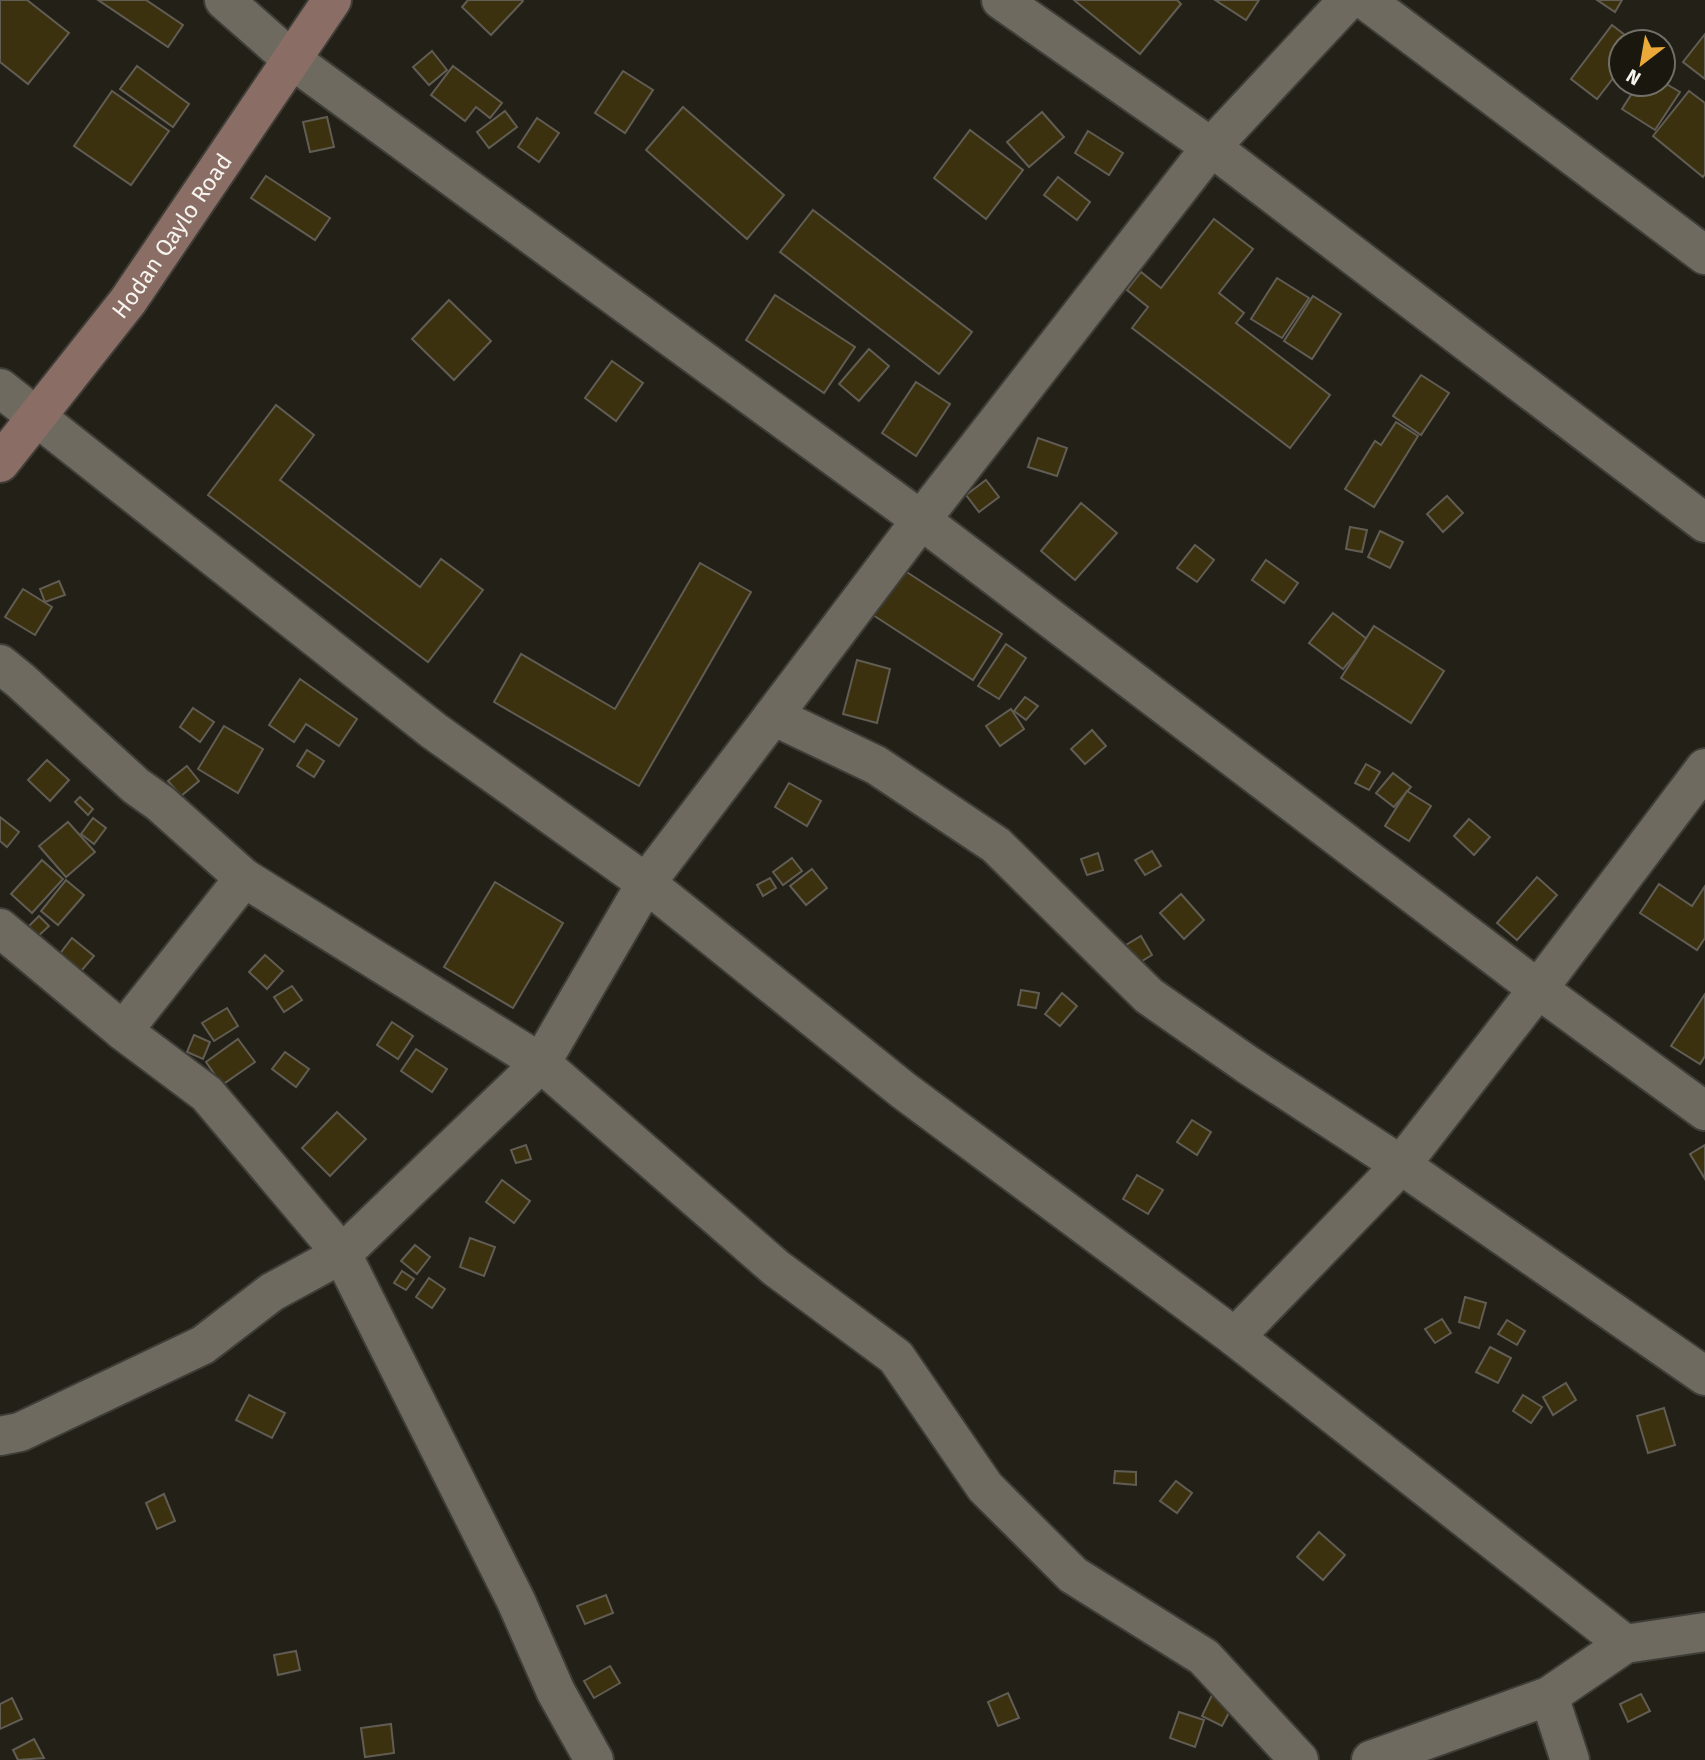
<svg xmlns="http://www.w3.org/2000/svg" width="1705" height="1760" font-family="'Fira Sans',sans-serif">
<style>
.building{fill:#3b310f;stroke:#615d54;stroke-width:2}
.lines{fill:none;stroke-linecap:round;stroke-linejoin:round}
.street-casing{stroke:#3f3d37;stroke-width:42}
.secondary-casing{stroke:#3f3d37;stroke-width:42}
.street{stroke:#6e6a60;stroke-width:38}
.secondary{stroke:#8a6e66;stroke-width:38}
.labels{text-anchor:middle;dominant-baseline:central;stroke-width:5;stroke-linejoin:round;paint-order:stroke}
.street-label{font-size:23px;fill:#f6f4ee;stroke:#19170e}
</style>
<rect width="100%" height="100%" fill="#232017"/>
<g class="building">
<path d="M 0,0 L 27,0 L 69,33 L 28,84 L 0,62 Z"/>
<path d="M 98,0 L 146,0 L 183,25 L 168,47 Z"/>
<path d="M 468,0 L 522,0 L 523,1 L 491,35 L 462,7 Z"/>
<path d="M 1074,0 L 1177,0 L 1181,4 L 1140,54 Z"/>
<path d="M 1215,0 L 1259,0 L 1246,20 Z"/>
<path d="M 1597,0 L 1622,0 L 1615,12 Z"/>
<path d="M 1612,25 L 1634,42 L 1621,42 L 1621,68 L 1597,99 L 1571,79 Z"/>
<path d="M 1705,34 L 1705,79 L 1683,62 Z"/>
<path d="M 432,51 L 447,70 L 429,85 L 413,67 Z"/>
<path d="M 137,66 L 189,104 L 173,127 L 120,89 Z"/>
<path d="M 453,66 L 502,103 L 490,118 L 476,107 L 465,121 L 431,95 Z"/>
<path d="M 623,71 L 653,90 L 625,133 L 595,113 Z"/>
<path d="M 1663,82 L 1680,92 L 1655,130 L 1622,109 L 1638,84 L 1663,84 Z"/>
<path d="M 112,91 L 169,131 L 131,185 L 74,146 Z"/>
<path d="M 1689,91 L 1705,103 L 1705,174 L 1703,177 L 1653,136 Z"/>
<path d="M 683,107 L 784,195 L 747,239 L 646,150 Z"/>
<path d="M 505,111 L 517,127 L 489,148 L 477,132 Z"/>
<path d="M 1042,112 L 1064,137 L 1029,167 L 1007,142 Z"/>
<path d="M 327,117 L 334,147 L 310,152 L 303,122 Z"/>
<path d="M 537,118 L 559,133 L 539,162 L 518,147 Z"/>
<path d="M 970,130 L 1023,170 L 986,219 L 934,178 Z"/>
<path d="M 1088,131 L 1123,153 L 1109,175 L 1075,153 Z"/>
<path d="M 266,176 L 330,218 L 315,240 L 251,198 Z"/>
<path d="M 1058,177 L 1090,202 L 1077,220 L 1044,195 Z"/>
<path d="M 813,210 L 972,332 L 939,374 L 780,252 Z"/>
<path d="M 1214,219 L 1253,249 L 1219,293 L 1244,313 L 1236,323 L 1330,395 L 1290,448 L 1132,328 L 1148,307 L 1127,290 L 1141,272 L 1161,288 Z"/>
<path d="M 1277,278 L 1309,298 L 1282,338 L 1251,319 Z"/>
<path d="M 775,295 L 855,347 L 824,393 L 746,340 Z"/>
<path d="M 1313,296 L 1341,314 L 1312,359 L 1284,341 Z"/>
<path d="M 449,300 L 491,341 L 454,380 L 412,339 Z"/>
<path d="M 869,349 L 889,366 L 859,401 L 839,384 Z"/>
<path d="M 612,361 L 643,383 L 616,421 L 585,398 Z"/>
<path d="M 1421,375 L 1449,393 L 1421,435 L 1393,416 Z"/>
<path d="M 916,382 L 950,404 L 916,456 L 882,433 Z"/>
<path d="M 276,405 L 314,435 L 280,480 L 420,587 L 441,559 L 483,590 L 428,662 L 208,495 Z"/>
<path d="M 1396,422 L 1418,436 L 1374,507 L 1345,489 L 1375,441 L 1381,445 Z"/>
<path d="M 1038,438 L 1067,448 L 1057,476 L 1028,467 Z"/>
<path d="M 986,480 L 999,497 L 979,512 L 966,495 Z"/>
<path d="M 1447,496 L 1463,513 L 1443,532 L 1427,514 Z"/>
<path d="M 1081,503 L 1117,533 L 1075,580 L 1041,551 Z"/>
<path d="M 1350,527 L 1367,530 L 1362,552 L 1346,549 Z"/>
<path d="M 1380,531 L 1403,542 L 1390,568 L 1368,557 Z"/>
<path d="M 1195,545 L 1214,560 L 1197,582 L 1177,568 Z"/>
<path d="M 1266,560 L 1298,583 L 1284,603 L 1252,580 Z"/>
<path d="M 700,563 L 751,592 L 639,786 L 494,702 L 521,654 L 615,709 Z"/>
<path d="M 902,569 L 1002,634 L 973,680 L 873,615 Z"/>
<path d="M 59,581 L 65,595 L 45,602 L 40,589 Z"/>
<path d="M 23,589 L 52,607 L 35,635 L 5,617 Z"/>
<path d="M 1333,613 L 1367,639 L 1343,669 L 1309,643 Z"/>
<path d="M 1374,626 L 1444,671 L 1411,723 L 1341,678 Z"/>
<path d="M 1006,644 L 1026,658 L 999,699 L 978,686 Z"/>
<path d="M 857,660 L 890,669 L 877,723 L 843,714 Z"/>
<path d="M 300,679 L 357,719 L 339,746 L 306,724 L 294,742 L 269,725 Z"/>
<path d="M 1025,697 L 1038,706 L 1026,720 L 1014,711 Z"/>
<path d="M 193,708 L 214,722 L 200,742 L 180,727 Z"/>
<path d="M 1011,709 L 1024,729 L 1000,746 L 986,726 Z"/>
<path d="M 224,726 L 263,749 L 238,793 L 198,769 Z"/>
<path d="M 1092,730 L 1106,746 L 1085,764 L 1071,749 Z"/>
<path d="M 307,750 L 324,761 L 314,777 L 297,766 Z"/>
<path d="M 47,760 L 69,780 L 50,801 L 28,780 Z"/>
<path d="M 1366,764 L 1380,772 L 1369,790 L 1355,783 Z"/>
<path d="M 187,766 L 199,781 L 181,796 L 168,781 Z"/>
<path d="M 1393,773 L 1411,787 L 1394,807 L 1376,793 Z"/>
<path d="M 789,783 L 821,801 L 807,826 L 775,807 Z"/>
<path d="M 1407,791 L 1431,806 L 1409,841 L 1385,826 Z"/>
<path d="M 80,797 L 93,809 L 88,815 L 75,802 Z"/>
<path d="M 0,817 L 19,832 L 7,847 L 0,841 Z"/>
<path d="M 93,818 L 106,828 L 94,844 L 81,834 Z"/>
<path d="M 1469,819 L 1490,837 L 1474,855 L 1454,836 Z"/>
<path d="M 68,822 L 95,852 L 66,877 L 39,846 Z"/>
<path d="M 1152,851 L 1161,866 L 1145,875 L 1135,860 Z"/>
<path d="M 1098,853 L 1103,870 L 1087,875 L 1081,859 Z"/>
<path d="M 792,858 L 802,871 L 783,885 L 773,872 Z"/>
<path d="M 42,860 L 63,879 L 32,913 L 11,894 Z"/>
<path d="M 812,869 L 827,888 L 806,905 L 790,886 Z"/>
<path d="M 1537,877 L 1557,895 L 1517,940 L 1497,923 Z"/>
<path d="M 770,878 L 776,888 L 763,896 L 757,885 Z"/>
<path d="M 66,880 L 84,895 L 58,925 L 41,911 Z"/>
<path d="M 495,882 L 563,923 L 513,1008 L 444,967 Z"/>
<path d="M 1659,884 L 1692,906 L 1705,886 L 1705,938 L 1697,950 L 1640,913 Z"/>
<path d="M 1181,894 L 1204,920 L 1184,939 L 1160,913 Z"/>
<path d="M 39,916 L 49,926 L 35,939 L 26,929 Z"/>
<path d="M 1141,936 L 1152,955 L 1127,970 L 1116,951 Z"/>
<path d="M 72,938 L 94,956 L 76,977 L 55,960 Z"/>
<path d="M 265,955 L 283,971 L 267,989 L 249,972 Z"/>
<path d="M 292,986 L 302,1000 L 284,1012 L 274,997 Z"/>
<path d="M 1021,990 L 1039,993 L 1036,1008 L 1018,1005 Z"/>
<path d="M 1062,993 L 1077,1006 L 1060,1026 L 1045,1014 Z"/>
<path d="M 1705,994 L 1705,1056 L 1700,1064 L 1671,1046 Z"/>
<path d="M 227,1008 L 238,1026 L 214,1041 L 202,1023 Z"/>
<path d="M 392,1022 L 413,1036 L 398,1059 L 377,1045 Z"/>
<path d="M 194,1035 L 210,1042 L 203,1059 L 187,1052 Z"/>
<path d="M 238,1039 L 255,1062 L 222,1085 L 206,1062 Z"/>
<path d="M 416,1049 L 447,1069 L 432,1092 L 401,1071 Z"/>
<path d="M 285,1052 L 309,1069 L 296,1087 L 272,1069 Z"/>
<path d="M 337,1112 L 366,1139 L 330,1176 L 302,1148 Z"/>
<path d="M 1192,1120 L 1211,1132 L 1197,1155 L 1177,1142 Z"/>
<path d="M 526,1145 L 531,1159 L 516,1163 L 511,1150 Z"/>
<path d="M 1705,1145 L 1705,1179 L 1690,1154 Z"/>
<path d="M 1137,1175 L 1163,1190 L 1148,1214 L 1123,1199 Z"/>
<path d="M 502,1180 L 530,1201 L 514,1223 L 486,1202 Z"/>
<path d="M 470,1238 L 495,1247 L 484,1276 L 460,1267 Z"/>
<path d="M 415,1245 L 430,1257 L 417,1274 L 401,1261 Z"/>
<path d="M 402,1271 L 414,1279 L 406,1290 L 394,1283 Z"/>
<path d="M 429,1278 L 445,1289 L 432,1308 L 416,1297 Z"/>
<path d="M 1465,1297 L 1486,1303 L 1479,1328 L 1459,1322 Z"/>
<path d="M 1442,1319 L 1451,1333 L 1435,1343 L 1425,1329 Z"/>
<path d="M 1507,1320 L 1525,1331 L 1517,1345 L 1498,1334 Z"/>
<path d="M 1490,1347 L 1511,1358 L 1498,1383 L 1476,1372 Z"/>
<path d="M 1566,1383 L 1576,1400 L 1553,1415 L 1543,1397 Z"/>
<path d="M 249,1395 L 285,1413 L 272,1438 L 236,1420 Z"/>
<path d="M 1523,1395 L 1542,1407 L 1531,1423 L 1513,1411 Z"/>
<path d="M 1664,1408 L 1675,1445 L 1648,1453 L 1637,1416 Z"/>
<path d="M 1115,1471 L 1136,1472 L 1136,1485 L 1114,1483 Z"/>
<path d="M 1176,1481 L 1192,1493 L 1177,1513 L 1160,1501 Z"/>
<path d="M 164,1494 L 175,1521 L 157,1529 L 146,1503 Z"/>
<path d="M 1319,1532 L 1345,1555 L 1323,1580 L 1297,1557 Z"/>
<path d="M 606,1595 L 613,1613 L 585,1624 L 577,1606 Z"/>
<path d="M 296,1651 L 300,1670 L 278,1675 L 274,1655 Z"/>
<path d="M 610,1666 L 620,1683 L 594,1698 L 584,1681 Z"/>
<path d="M 1008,1693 L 1019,1718 L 998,1726 L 988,1702 Z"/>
<path d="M 1641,1694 L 1650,1711 L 1628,1722 L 1620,1704 Z"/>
<path d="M 1212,1695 L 1233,1705 L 1222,1726 L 1202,1716 Z"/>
<path d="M 12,1698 L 22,1719 L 0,1729 L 0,1704 Z"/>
<path d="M 1179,1712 L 1204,1720 L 1195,1747 L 1170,1738 Z"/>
<path d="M 391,1724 L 394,1753 L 365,1757 L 361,1728 Z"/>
<path d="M 34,1739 L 44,1758 L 18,1760 L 13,1750 Z"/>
</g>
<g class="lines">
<g class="street-casing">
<g id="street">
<path d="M 224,0 L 291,59 L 921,520 L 1538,989 L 1705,1111"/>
<path d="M 1001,0 L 1211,147 L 1705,523"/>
<path d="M 1365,0 L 1705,255"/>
<path d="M 0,388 L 434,731 L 646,883 L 903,1090 L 1235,1337 L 1625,1644"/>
<path d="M 0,664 L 21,681 L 136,786 L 160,803 L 244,878 L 541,1063 L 776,1268 L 896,1357 L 985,1487 L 1073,1575 L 1204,1657 L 1299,1760"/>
<path d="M 773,716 L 876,765 L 996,845 L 1149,996 L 1248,1065 L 1401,1165 L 1705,1376"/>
<path d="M 0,928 L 123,1031 L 207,1094 L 342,1254 L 516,1601 L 556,1692 L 594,1760"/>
<path d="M 123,1031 L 244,878"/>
<path d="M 1235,1337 L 1401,1165 L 1538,989 L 1705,768"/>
<path d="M 0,1436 L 20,1432 L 203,1345 L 272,1292 L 342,1254 L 541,1063 L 646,883 L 773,716 L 921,520 L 1211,147 L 1348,0"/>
<path d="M 1549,1696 L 1570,1760"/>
<path d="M 1371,1760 L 1549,1696 L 1625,1644 L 1705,1632"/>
</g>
</g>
<g class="secondary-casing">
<g id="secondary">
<path id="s1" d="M 0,463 L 128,301 L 332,0"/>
</g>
</g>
<use href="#street" class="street"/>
<use href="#secondary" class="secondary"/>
</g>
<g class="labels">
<g class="street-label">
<text stroke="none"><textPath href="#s1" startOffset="285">Hodan Qaylo Road</textPath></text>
</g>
</g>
<g transform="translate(1642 63) rotate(211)"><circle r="33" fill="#19170e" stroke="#716f68" stroke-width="2"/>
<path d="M0-5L12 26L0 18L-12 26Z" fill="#eba939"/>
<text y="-10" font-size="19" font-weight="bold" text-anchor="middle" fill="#f6f4ee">N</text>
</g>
</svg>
